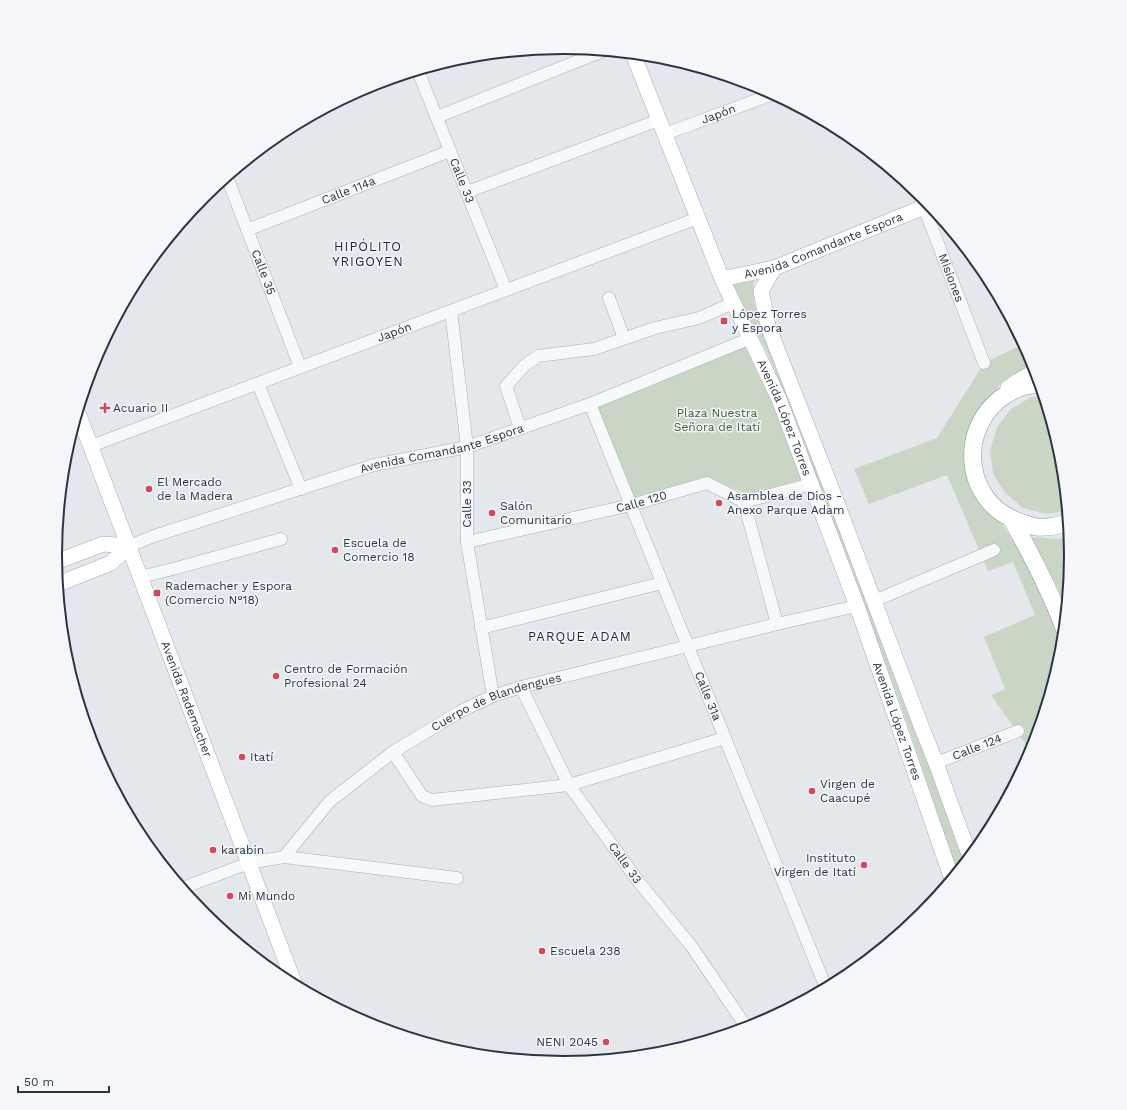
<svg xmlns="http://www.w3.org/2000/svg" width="1127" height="1110" font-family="'Work Sans',sans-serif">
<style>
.green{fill:#c9d6c5}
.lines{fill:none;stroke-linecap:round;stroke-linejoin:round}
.minor-casing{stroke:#a9aeb7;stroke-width:13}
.major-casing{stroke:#a3abb8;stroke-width:16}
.highway-casing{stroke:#8b94a3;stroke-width:18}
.minor{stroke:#f7f8fa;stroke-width:12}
.major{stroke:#fff;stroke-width:15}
.highway{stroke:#fff;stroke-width:17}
.poi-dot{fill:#d1495b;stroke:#f4f6f9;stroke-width:1.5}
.labels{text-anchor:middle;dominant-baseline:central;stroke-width:3;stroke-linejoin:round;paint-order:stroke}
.street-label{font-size:12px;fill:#2b3445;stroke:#f4f6f9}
.poi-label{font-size:12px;fill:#2b3445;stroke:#f4f6f9;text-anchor:start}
.park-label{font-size:12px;fill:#3f6138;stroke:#f4f6f9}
.neighbourhood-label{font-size:13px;letter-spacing:1px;fill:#1d2536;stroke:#f4f6f9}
.rim{fill:none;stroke:#2b3445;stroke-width:2}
</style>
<rect width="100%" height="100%" fill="#e4e7ec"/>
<g class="green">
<path d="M 753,276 L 754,302 L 759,318 L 965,862 L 957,872 L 905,717 L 859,591 L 786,398 L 769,356 L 760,339 L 748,321 L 726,282 Z"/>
<path d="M 1024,344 L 1033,361 L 1035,366 L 1001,383 L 973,424 L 988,508 L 1003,526 L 1029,562 L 1064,634 L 1062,654 L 1031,752 L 991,695 L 1005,689 L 984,637 L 1035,615 L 1013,562 L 988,571 L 947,475 L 869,504 L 854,469 L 937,438 L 984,363 Z"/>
<path d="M 748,345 L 807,479 L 752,497 L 709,477 L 633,500 L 595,407 Z"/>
<path d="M 1043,396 L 1062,456 L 1067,511 L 1046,514 L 1023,508 L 1005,493 L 993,473 L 990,450 L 997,427 L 1011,409 L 1031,397 Z"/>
<path d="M 1031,537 L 1057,539 L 1070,537 L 1071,555 L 1066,611 L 1057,587 Z"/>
</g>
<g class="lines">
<g class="minor-casing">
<g id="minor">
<path id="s1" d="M 418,71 L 506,290"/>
<path d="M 437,117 L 603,51"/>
<path id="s2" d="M 665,134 L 773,94"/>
<path id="s3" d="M 227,177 L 300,367"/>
<path d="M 467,192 L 659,120"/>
<path id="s4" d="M 918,192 L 984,363"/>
<path id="s5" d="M 247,230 L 450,151"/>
<path d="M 609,298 L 624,338"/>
<path d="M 451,311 L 467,447 L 467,542 L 493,696"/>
<path d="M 258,384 L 301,489"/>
<path id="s6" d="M 590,404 L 826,988"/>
<path d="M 520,428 L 506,386 L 525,365 L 538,356 L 594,349 L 655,328 L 699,318 L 733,303"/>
<path id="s7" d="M 91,446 L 698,218"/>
<path d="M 744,502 L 777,624"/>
<path id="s8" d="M 467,542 L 631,505 L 707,483 L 744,502 L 811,484"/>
<path id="s9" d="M 129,546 L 154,536 L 374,465 L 467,447 L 590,404 L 751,338"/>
<path d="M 140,577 L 173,569 L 281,539"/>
<path d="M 874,601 L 994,550"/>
<path d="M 481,628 L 662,583"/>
<path id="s10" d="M 521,687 L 569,785 L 638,881 L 692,947 L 747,1028"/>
<path d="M 393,752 L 422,796 L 432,800 L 569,785 L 725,738"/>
<path id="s11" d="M 936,763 L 1018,731"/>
<path d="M 284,857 L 457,878"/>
<path id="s12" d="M 182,888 L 249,863 L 284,857 L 330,801 L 393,752 L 461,711 L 493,696 L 521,687 L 688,646 L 777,624 L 857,606"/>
</g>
</g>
<g class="major-casing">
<g id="major">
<path id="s13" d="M 633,54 L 722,279 L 779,399 L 857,606 L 952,879"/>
<path d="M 774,268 L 761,291 L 768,326 L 829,482 L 922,728 L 936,763 L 970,857"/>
<path id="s14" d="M 722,279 L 774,268 L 924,207"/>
<path d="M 1008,388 L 1018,381 L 1036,371"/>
<path id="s15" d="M 78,413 L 295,985"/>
<path d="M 56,562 L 103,544 L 129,546"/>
<path d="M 58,584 L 111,563 L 129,546"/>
</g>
</g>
<g class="highway-casing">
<g id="highway">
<path d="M 1040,384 C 1034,385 1027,385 1022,387 C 956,410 956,503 1023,523 C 1027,524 1031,526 1035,527 C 1046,528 1058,526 1068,522"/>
<path d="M 1012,520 C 1032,556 1050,590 1064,628"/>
</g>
</g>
<use href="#minor" class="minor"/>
<use href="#major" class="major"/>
<use href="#highway" class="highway"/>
</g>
<g class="poi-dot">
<rect x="720" y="317" width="8" height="8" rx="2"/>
<path d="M103 402h4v4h4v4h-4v4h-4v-4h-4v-4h4z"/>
<circle cx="149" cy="489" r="4"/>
<circle cx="719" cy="503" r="4"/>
<circle cx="492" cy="513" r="4"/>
<circle cx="335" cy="550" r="4"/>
<rect x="153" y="589" width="8" height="8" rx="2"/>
<circle cx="276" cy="676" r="4"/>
<circle cx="242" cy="757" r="4"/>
<circle cx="812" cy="791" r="4"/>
<circle cx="213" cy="850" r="4"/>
<circle cx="864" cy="865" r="4"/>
<circle cx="230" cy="896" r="4"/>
<circle cx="542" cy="951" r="4"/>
<circle cx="606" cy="1042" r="4"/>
</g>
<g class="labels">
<g class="street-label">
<text stroke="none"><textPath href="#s2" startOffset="57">Japón</textPath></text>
<text stroke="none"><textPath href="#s1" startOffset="118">Calle 33</textPath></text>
<text stroke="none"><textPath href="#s5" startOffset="109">Calle 114a</textPath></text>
<text stroke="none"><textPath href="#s14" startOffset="107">Avenida Comandante Espora</textPath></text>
<text stroke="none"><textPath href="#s3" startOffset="102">Calle 35</textPath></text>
<text stroke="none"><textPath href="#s4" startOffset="92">Misiones</textPath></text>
<text stroke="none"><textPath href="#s7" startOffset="324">Japón</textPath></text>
<text stroke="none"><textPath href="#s13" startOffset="394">Avenida López Torres</textPath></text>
<text stroke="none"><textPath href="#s9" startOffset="328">Avenida Comandante Espora</textPath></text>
<text stroke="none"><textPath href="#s8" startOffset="179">Calle 120</textPath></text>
<text transform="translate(467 504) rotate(-90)">Calle 33</text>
<text stroke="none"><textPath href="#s6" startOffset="315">Calle 31a</textPath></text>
<text stroke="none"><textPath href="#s15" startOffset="306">Avenida Rademacher</textPath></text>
<text stroke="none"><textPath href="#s12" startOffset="375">Cuerpo de Blandengues</textPath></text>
<text stroke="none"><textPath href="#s13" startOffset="718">Avenida López Torres</textPath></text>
<text stroke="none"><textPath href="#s11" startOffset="44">Calle 124</textPath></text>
<text stroke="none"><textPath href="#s10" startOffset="205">Calle 33</textPath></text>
</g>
<g class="poi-label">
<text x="732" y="314">López Torres<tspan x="732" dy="14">y Espora</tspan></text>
<text x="113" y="408">Acuario II</text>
<text x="157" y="482">El Mercado<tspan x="157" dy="14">de la Madera</tspan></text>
<text x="727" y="496">Asamblea de Dios -<tspan x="727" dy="14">Anexo Parque Adam</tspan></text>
<text x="500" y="506">Salón<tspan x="500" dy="14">Comunitario</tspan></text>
<text x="343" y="543">Escuela de<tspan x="343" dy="14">Comercio 18</tspan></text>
<text x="165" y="586">Rademacher y Espora<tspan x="165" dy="14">(Comercio N°18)</tspan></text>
<text x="284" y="669">Centro de Formación<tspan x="284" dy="14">Profesional 24</tspan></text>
<text x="250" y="757">Itatí</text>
<text x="820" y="784">Virgen de<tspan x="820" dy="14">Caacupé</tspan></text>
<text x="221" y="850">karabin</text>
<text x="856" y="858" text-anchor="end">Instituto<tspan x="856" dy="14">Virgen de Itatí</tspan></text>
<text x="238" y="896">Mi Mundo</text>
<text x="550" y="951">Escuela 238</text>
<text x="598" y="1042" text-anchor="end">NENI 2045</text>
</g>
<g class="park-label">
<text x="717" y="413">Plaza Nuestra<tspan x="717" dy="14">Señora de Itatí</tspan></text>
</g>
<g class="neighbourhood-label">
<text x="368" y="246">HIPÓLITO<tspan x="368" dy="15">YRIGOYEN</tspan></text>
<text x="580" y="636">PARQUE ADAM</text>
</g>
</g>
<path d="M0 0H1127V1110H0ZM62 555a501 501 0 1 1 1002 0a501 501 0 1 1-1002 0Z" fill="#f4f6f9" fill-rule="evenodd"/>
<path class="rim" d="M62 555a501 501 0 1 1 1002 0a501 501 0 1 1-1002 0Z"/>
<path d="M18 1086v6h91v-6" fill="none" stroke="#2b3445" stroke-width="2"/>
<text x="24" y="1086" font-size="12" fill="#2b3445" stroke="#f4f6f9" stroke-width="3" paint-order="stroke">50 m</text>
</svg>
